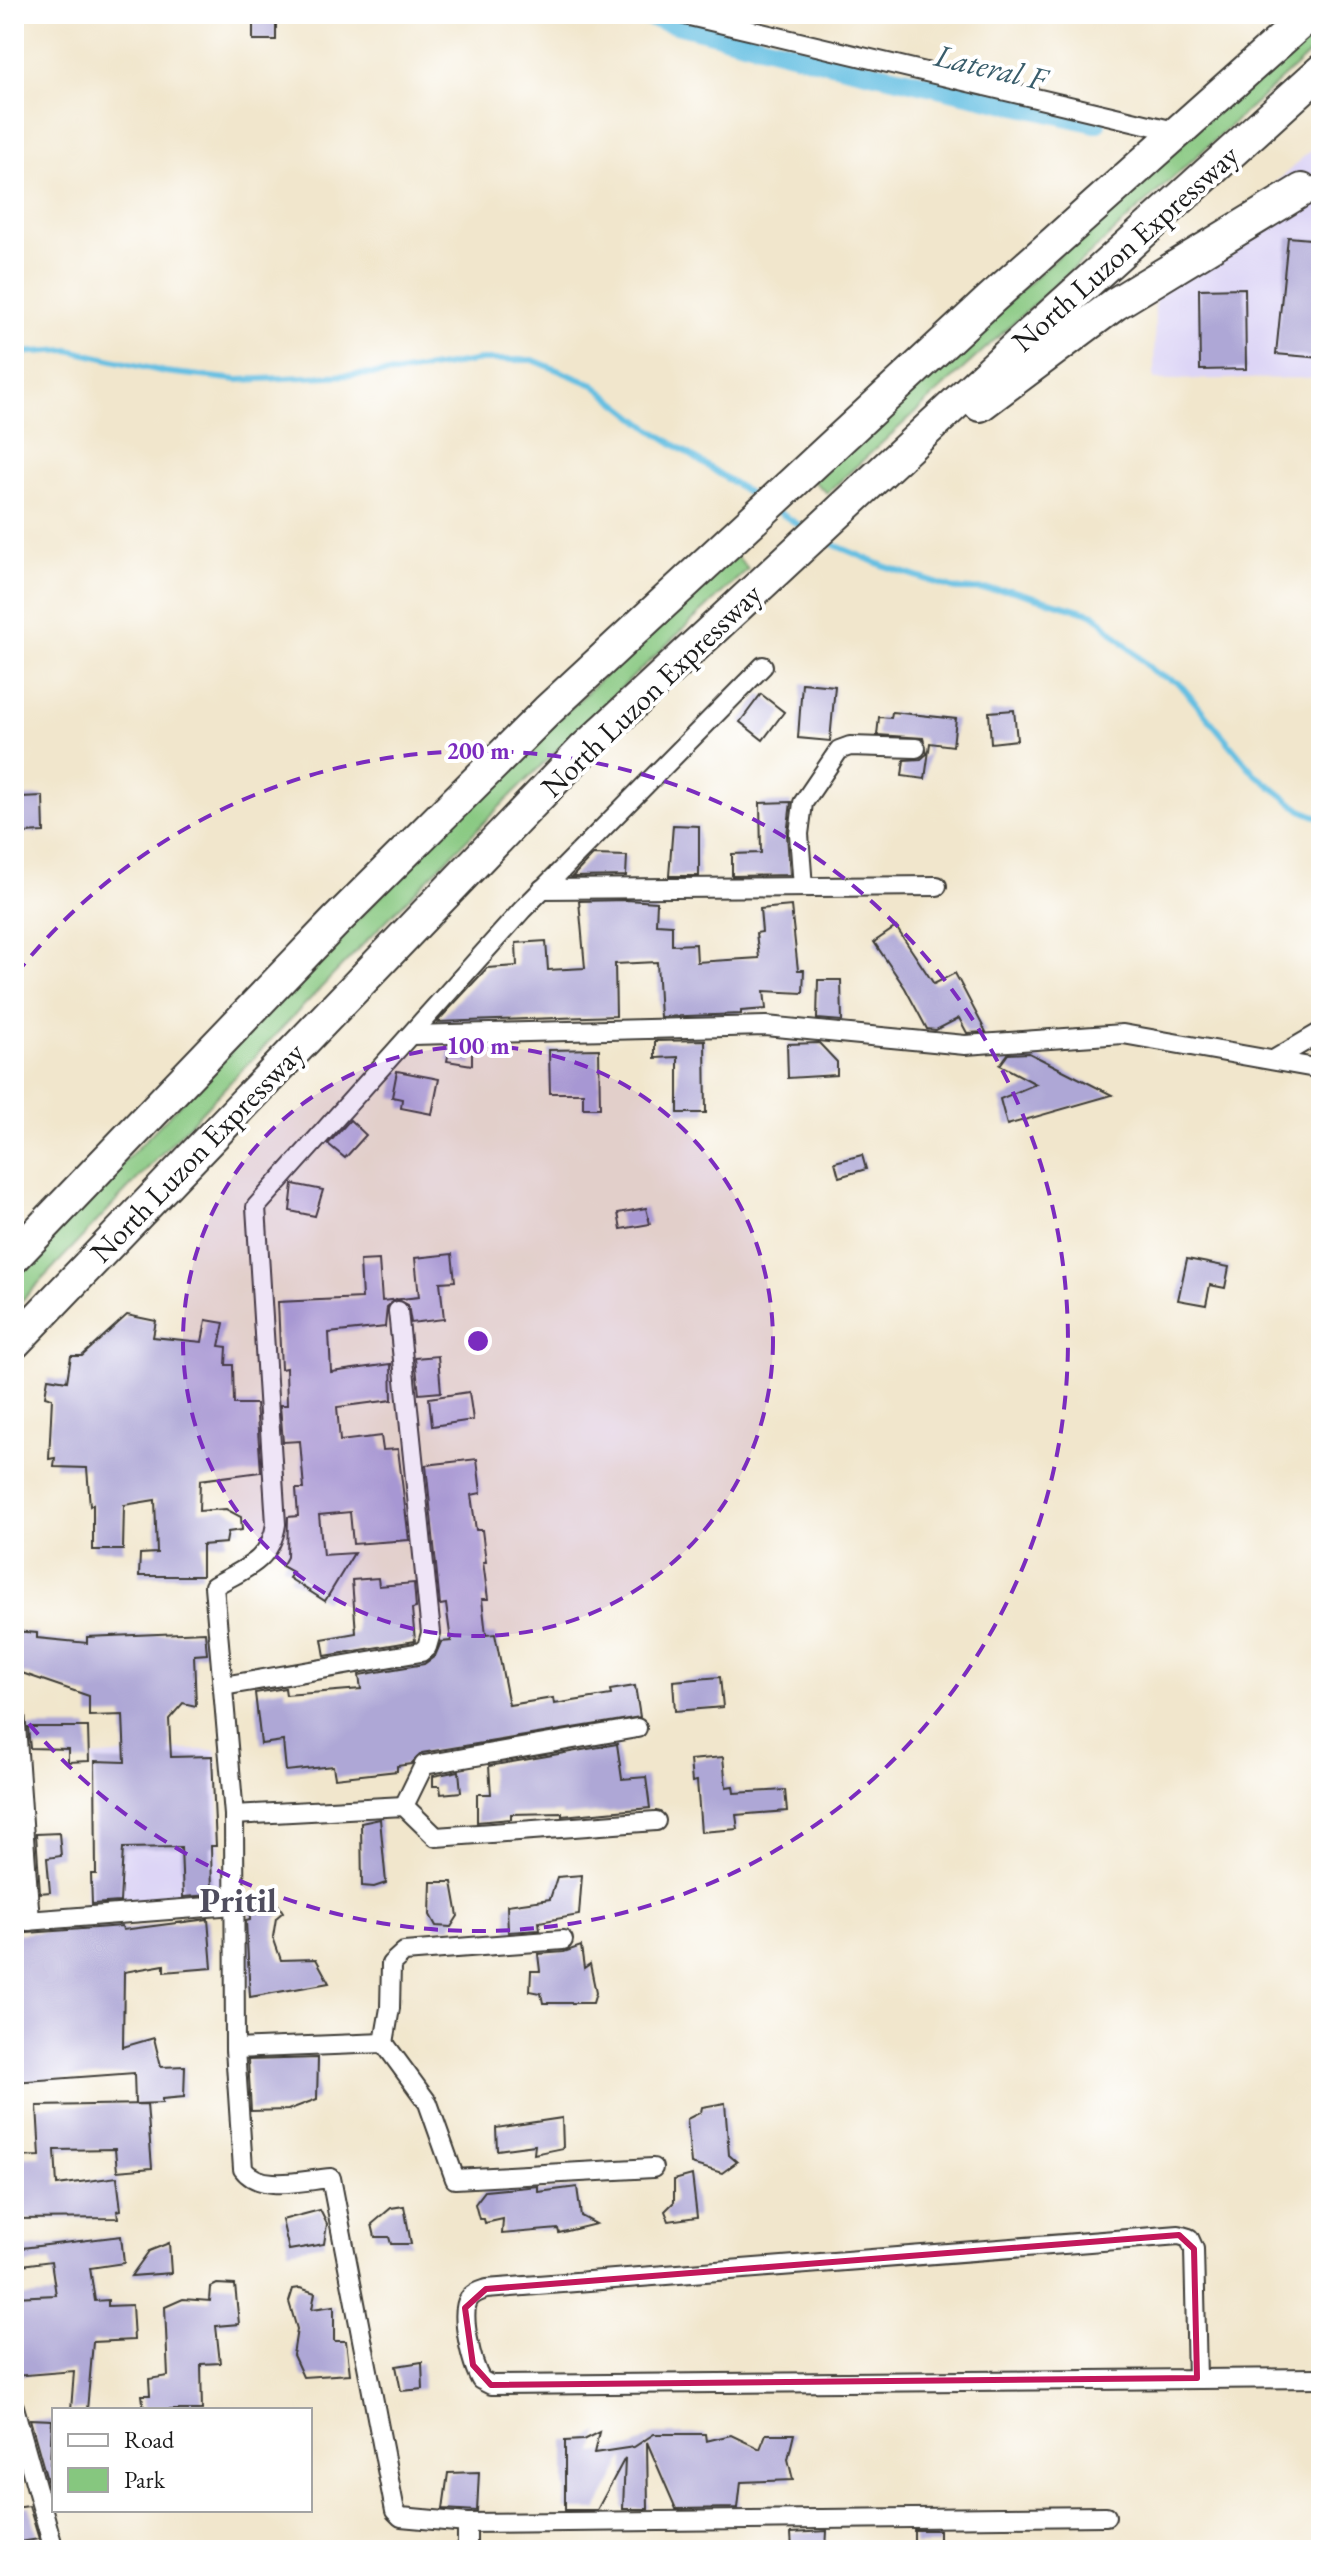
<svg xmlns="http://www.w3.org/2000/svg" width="1335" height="2564" font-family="'EB Garamond',serif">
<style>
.built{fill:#ddd5f6}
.green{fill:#86c77f;stroke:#51724e;stroke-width:2}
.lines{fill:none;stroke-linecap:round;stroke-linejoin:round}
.stream{stroke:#65bfe2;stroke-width:6}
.canal{stroke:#65bfe2;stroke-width:20}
.building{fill:#aea7d6}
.lane-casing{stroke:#3c3a36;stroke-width:13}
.street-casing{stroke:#3c3a36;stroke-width:22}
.highway-casing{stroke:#3c3a36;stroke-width:36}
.lane{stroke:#fff;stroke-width:9}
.street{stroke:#fff;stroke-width:18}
.highway{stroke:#fff;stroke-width:32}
.marked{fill:none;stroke:#c2185b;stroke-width:6;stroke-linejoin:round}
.ring{fill:none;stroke:#7b2cbf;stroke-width:4;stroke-dasharray:14 10}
.labels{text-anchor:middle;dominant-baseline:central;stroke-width:8;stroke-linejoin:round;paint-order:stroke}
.street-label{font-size:30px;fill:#1c1c1c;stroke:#fff}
.water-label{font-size:32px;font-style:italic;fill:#395d6b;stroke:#fff}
.quarter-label{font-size:34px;font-weight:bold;fill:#4f4d5d;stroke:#fff}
.centre{fill:#7b2cbf;stroke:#fff;stroke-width:4}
.ring-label{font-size:24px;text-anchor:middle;font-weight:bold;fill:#7b2cbf;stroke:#fff;stroke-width:8;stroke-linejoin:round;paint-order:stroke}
</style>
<rect width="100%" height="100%" fill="#fff"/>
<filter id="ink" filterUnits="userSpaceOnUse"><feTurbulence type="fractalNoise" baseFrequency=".0125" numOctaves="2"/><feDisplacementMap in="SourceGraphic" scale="16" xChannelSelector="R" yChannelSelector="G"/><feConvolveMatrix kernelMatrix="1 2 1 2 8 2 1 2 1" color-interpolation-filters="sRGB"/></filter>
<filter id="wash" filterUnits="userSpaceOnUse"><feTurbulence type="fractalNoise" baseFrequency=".006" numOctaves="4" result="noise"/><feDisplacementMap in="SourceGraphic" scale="32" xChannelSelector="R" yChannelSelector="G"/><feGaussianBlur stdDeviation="1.8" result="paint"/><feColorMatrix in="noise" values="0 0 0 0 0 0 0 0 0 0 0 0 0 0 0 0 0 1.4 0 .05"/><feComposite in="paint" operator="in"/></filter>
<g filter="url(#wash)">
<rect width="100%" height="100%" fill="#f1e6cc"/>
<g class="built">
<path d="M 1321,140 L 1321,378 L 1154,380 L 1155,298 Z"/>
<path d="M 171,1750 L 216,1750 L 222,1898 L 86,1909 L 86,1873 L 94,1870 L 92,1757 Z"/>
</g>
<g class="green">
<path d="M 1321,15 L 1321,43 L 827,493 L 813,481 Z"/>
<path d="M 733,552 L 748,569 C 492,804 253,1057 14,1309 L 14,1276 L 451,823 Z"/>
</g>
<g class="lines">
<g class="stream">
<path d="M 14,353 L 69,350 L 165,372 L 238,380 L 398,373 L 481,360 L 533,360 L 594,385 L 649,428 L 761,501"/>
<path d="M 777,511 L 805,529"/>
<path d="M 825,541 L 884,566 L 955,589 L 1010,590 L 1094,614 L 1155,673 L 1179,683 L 1254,773 L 1301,810 L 1321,818"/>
</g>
<path class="canal" d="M 637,14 L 827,62 L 1096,123"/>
</g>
<g id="blocks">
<g class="building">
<rect x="253" y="14" width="23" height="26"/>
<path d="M 1288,237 L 1321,240 L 1321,358 L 1276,354 Z"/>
<path d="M 1245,288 L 1246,369 L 1200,370 L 1199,289 Z"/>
<path d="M 802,683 L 835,686 L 830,741 L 798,738 Z"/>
<path d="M 761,694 L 784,712 L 763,740 L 740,722 Z"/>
<path d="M 1014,710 L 1017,740 L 991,743 L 989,712 Z"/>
<path d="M 892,712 L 956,719 L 953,746 L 930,743 L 925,779 L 902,776 L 904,760 L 921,759 L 927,754 L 923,738 L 877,735 L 879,717 L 891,718 Z"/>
<path d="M 43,796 L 44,832 L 21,833 L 20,797 Z"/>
<path d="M 791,802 L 787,835 L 790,875 L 732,876 L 732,854 L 761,853 L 760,803 Z"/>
<path d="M 673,825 L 699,826 L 699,876 L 669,876 Z"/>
<path d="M 593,855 L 627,856 L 626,876 L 572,877 Z"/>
<path d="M 626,900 L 657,902 L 656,924 L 672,925 L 672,945 L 696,944 L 697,962 L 759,958 L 756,933 L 762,932 L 760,909 L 791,906 L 798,970 L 804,970 L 803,993 L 764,991 L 766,1009 L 741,1011 L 741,1014 L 660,1017 L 657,962 L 615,964 L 616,1016 L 437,1022 L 487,968 L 517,966 L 516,943 L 546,941 L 548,970 L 585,968 L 579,901 Z"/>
<path d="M 896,927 L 934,984 L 955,973 L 986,1032 L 967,1033 L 959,1018 L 936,1030 L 927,1029 L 905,988 L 874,942 Z"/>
<path d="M 818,980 L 841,980 L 842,1021 L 817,1019 Z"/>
<path d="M 705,1040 L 706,1113 L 678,1113 L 678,1057 L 655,1058 L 655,1041 Z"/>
<path d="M 819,1043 L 837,1062 L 837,1075 L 788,1078 L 787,1044 Z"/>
<path d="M 450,1046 L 472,1046 L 472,1065 L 447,1061 Z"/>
<path d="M 599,1049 L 600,1108 L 583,1108 L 583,1093 L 550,1093 L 549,1050 Z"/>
<path d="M 1029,1053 L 1112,1095 L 1007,1125 L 1000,1099 L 1036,1084 L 1000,1065 L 1008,1054 Z"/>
<path d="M 397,1071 L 439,1079 L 432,1114 L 401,1108 L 402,1099 L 392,1097 Z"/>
<path d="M 350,1120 L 366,1135 L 345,1158 L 328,1144 Z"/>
<path d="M 862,1155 L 866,1169 L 839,1177 L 835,1162 Z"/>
<path d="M 293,1184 L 323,1190 L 315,1216 L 290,1211 Z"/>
<path d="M 646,1208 L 650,1224 L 621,1229 L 618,1213 Z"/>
<path d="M 452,1254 L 455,1281 L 440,1282 L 444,1319 L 411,1323 L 408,1305 L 396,1299 L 387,1307 L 385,1327 L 329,1333 L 331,1372 L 391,1364 L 392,1400 L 337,1407 L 340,1441 L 381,1436 L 383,1450 L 398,1449 L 409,1540 L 353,1544 L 350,1512 L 319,1515 L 323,1555 L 354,1553 L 325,1601 L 289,1578 L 293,1572 L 282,1566 L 287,1557 L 288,1517 L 298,1516 L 296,1489 L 304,1489 L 300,1441 L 283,1442 L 280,1405 L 287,1405 L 286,1368 L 281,1369 L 278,1302 L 362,1298 L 360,1261 L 379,1260 L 382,1301 L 419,1297 L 415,1258 Z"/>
<path d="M 1187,1259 L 1229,1267 L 1225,1288 L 1210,1285 L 1206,1305 L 1178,1300 Z"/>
<path d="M 127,1315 L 156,1321 L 153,1337 L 202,1342 L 206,1320 L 224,1323 L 219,1346 L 227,1347 L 226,1365 L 233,1365 L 234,1404 L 256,1404 L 261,1472 L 200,1480 L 199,1511 L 226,1509 L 241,1517 L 242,1530 L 228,1532 L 226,1543 L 202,1545 L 202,1576 L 139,1576 L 140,1554 L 157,1553 L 155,1500 L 124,1505 L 123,1550 L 93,1550 L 93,1504 L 90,1506 L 87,1468 L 54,1467 L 55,1458 L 49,1459 L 52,1398 L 45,1396 L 48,1378 L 67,1381 L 71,1356 L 82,1356 Z"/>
<path d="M 438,1356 L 441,1392 L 419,1394 L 415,1358 Z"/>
<path d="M 469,1392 L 473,1420 L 432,1426 L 429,1398 Z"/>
<path d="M 477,1459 L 481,1493 L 471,1495 L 476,1530 L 482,1530 L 486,1562 L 483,1562 L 488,1599 L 482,1599 L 486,1635 L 495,1634 L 509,1705 L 553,1698 L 554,1704 L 611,1695 L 610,1690 L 635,1686 L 640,1717 L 422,1753 L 411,1764 L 397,1766 L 397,1771 L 335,1778 L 333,1766 L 286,1771 L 283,1741 L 261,1744 L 255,1693 L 285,1688 L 286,1695 L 361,1689 L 359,1675 L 424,1664 L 435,1656 L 441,1642 L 451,1641 L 446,1604 L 440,1605 L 426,1465 Z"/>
<path d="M 378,1578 L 379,1586 L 414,1583 L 416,1608 L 412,1609 L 415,1641 L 325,1656 L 322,1639 L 356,1633 L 352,1580 Z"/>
<path d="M 14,1631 L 37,1633 L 37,1638 L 87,1643 L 87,1637 L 205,1632 L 207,1654 L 194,1655 L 196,1706 L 183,1703 L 169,1719 L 171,1757 L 212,1756 L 216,1846 L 211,1846 L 212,1895 L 183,1897 L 181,1847 L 123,1848 L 120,1902 L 92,1904 L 91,1874 L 96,1874 L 95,1761 L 125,1762 L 123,1715 L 89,1716 L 89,1696 L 16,1671 L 19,1650 L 14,1650 Z"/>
<path d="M 720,1677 L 723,1707 L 675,1711 L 673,1681 Z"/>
<path d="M 28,1727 L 88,1727 L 89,1761 L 68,1762 L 68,1749 L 30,1748 Z"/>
<path d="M 617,1744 L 622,1779 L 646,1777 L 650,1808 L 562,1816 L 562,1813 L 511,1814 L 511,1819 L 477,1822 L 477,1794 L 491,1794 L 489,1766 Z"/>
<path d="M 723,1757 L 726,1787 L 733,1786 L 734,1793 L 785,1790 L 787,1811 L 736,1815 L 738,1829 L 701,1832 L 697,1781 L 692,1782 L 690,1760 Z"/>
<path d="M 459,1771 L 461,1792 L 441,1794 L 440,1786 L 433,1786 L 433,1776 Z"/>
<path d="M 380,1819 L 386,1883 L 374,1887 L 362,1886 L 361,1823 Z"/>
<path d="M 59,1833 L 61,1856 L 47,1858 L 50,1892 L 40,1893 L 36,1834 Z"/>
<path d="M 582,1875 L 579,1915 L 539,1922 L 540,1930 L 508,1932 L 507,1905 L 550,1899 L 557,1877 Z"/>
<path d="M 431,1882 L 452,1882 L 458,1916 L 451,1927 L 436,1926 L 430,1915 Z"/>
<path d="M 275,1900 L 283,1912 L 276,1918 L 273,1937 L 281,1960 L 316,1959 L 329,1983 L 250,1997 L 246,1921 L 250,1920 L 250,1902 Z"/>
<path d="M 208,1919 L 212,1968 L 164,1972 L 164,1965 L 124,1972 L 123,2047 L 154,2038 L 161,2067 L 185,2066 L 184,2097 L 162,2099 L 162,2103 L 135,2104 L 134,2073 L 14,2082 L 14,1934 L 122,1926 L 123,1930 Z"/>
<path d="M 581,1946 L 584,1968 L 590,1964 L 596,1993 L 593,2003 L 543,2003 L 541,1993 L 530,1991 L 531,1971 L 540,1971 L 538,1954 L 564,1952 Z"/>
<path d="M 318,2058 L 317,2099 L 288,2110 L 251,2111 L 248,2060 Z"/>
<path d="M 725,2103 L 729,2155 L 737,2162 L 722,2173 L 691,2164 L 687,2119 L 701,2112 L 702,2107 Z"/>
<path d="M 147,2104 L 152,2168 L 117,2171 L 115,2149 L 55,2150 L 57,2185 L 117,2177 L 121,2210 L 117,2211 L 118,2218 L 14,2219 L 14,2157 L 40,2156 L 37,2106 Z"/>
<path d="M 562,2118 L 563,2148 L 534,2154 L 535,2145 L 497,2150 L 496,2128 Z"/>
<path d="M 692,2175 L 697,2217 L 669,2221 L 665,2211 L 674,2202 L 674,2180 Z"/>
<path d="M 538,2186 L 538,2192 L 577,2187 L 581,2216 L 596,2224 L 559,2233 L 558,2229 L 502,2234 L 503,2219 L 485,2223 L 484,2219 L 479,2219 L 475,2204 L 485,2191 Z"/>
<path d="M 404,2206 L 411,2244 L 391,2244 L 389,2237 L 375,2237 L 372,2224 L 391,2208 Z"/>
<path d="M 320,2210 L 327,2224 L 324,2244 L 289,2250 L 282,2220 Z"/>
<path d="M 121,2236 L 124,2263 L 90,2268 L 95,2301 L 108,2300 L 108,2306 L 132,2305 L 134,2340 L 93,2342 L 87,2410 L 71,2410 L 74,2371 L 14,2376 L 14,2297 L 56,2295 L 51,2261 L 14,2266 L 14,2249 Z"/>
<path d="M 169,2243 L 171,2273 L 131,2276 L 149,2251 Z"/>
<path d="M 217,2284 L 235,2285 L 239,2324 L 216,2326 L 220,2363 L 201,2364 L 202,2410 L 144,2410 L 142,2395 L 150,2395 L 149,2379 L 168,2376 L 165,2307 L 183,2299 L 210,2301 L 211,2287 Z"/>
<path d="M 300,2288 L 315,2293 L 312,2309 L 334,2306 L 334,2341 L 346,2341 L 350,2374 L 303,2377 L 293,2355 L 297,2329 L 289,2302 L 293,2289 Z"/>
<path d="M 422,2362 L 423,2389 L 401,2391 L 396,2366 Z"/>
<path d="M 30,2419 L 52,2420 L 50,2464 L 54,2463 L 54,2505 Z"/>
<path d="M 599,2432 L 594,2453 L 634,2447 L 654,2434 L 705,2434 L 706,2441 L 731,2435 L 760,2449 L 766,2434 L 794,2434 L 788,2459 L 793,2480 L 741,2482 L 738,2508 L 676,2509 L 647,2442 L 648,2509 L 623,2509 L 625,2458 L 597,2510 L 565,2510 L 565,2441 L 583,2440 Z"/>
<path d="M 479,2472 L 477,2511 L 443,2509 L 448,2473 Z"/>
<path d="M 29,2506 L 39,2539 L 14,2543 L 14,2508 Z"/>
<rect x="914" y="2530" width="25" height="15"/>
<path d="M 827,2531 L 826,2550 L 792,2550 L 791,2533 Z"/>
</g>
</g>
</g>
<g filter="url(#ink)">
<use href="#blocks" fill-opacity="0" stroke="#3c3a36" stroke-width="2"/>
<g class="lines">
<g class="lane-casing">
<path id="lane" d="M 1305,188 L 1321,177"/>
</g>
<g class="street-casing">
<g id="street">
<path d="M 681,14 L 1179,132"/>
<path d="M 763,666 L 522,910 L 256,1207 L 276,1524 C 271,1561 244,1569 214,1586 L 234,1815 L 235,2049 L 243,2169 C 260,2193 304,2180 331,2178 L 395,2511 L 401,2517 L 467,2523 L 1106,2516"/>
<path d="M 803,887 L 799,834 L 803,803 L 839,750 L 850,746 L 916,748"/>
<path d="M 542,889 L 937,886"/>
<path d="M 412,1035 L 766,1026 L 965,1045 L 1123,1034 L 1321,1069"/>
<path d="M 1275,1059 L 1321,1032"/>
<path d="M 223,1686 L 421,1652 L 427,1647 L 431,1633 L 398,1311"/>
<path d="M 14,1697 L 30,1921"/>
<path d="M 404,1806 L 424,1765 L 637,1728"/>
<path d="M 234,1815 L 404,1806 L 436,1837 L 656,1821"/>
<path d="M 14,1922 L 234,1905"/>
<path d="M 384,2043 L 390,2008 L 391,1964 L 404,1952 L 563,1940"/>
<path d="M 235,2049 L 384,2043 L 428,2103 L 455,2179 L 653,2168"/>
<path d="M 1197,2378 L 1194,2249 L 1189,2238 L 1179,2235 L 486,2289 C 480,2291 473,2293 469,2299 C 459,2313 472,2365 481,2380 L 491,2385 L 1321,2378"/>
<path d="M 14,2407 L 54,2550"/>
<path d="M 467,2550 L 467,2523"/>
</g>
</g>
<g class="highway-casing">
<g id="highway">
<path d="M 980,405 L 1115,304 L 1302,190"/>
<path d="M 14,1257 L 337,920 L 547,711 L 992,298 L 1310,14"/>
<path d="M 14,1343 L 583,750 L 1028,336 L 1321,71"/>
</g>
</g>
<use href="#lane" class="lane"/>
<use href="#street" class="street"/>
<use href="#highway" class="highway"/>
</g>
</g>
<path class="marked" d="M 1179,2235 L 1194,2249 L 1197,2378 L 491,2385 L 473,2365 L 465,2308 L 486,2289 Z"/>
<circle cx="478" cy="1341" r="295" fill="#7b2cbf" fill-opacity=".12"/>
<g class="ring">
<circle cx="478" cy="1341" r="295"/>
<path d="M16 974A590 590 0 1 1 16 1708"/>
</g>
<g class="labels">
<g class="street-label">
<text transform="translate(1125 248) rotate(-42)">North Luzon Expressway</text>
<text transform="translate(651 690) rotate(-44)">North Luzon Expressway</text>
<text transform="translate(197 1152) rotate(-46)">North Luzon Expressway</text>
</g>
<g class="water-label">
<text transform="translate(990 67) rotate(13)">Lateral F</text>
</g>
<g class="quarter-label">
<text x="238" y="1900">Pritil</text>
</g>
</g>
<circle cx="478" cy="1341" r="12" class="centre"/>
<g class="ring-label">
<text x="478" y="759">200 m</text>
<text x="478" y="1054">100 m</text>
</g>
<rect width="1335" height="2564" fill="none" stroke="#fff" stroke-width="48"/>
<rect x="52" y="2408" width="260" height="104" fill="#ffffff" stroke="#a4a4a4" stroke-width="2"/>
<rect x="68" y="2434" width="40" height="12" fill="#ffffff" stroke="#a4a4a4" stroke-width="2"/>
<text x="124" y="2448" font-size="24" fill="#1c1c1c">Road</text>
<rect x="68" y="2468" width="40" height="24" fill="#86c77f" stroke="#a4a4a4" stroke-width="2"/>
<text x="124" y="2488" font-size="24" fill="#1c1c1c">Park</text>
</svg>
